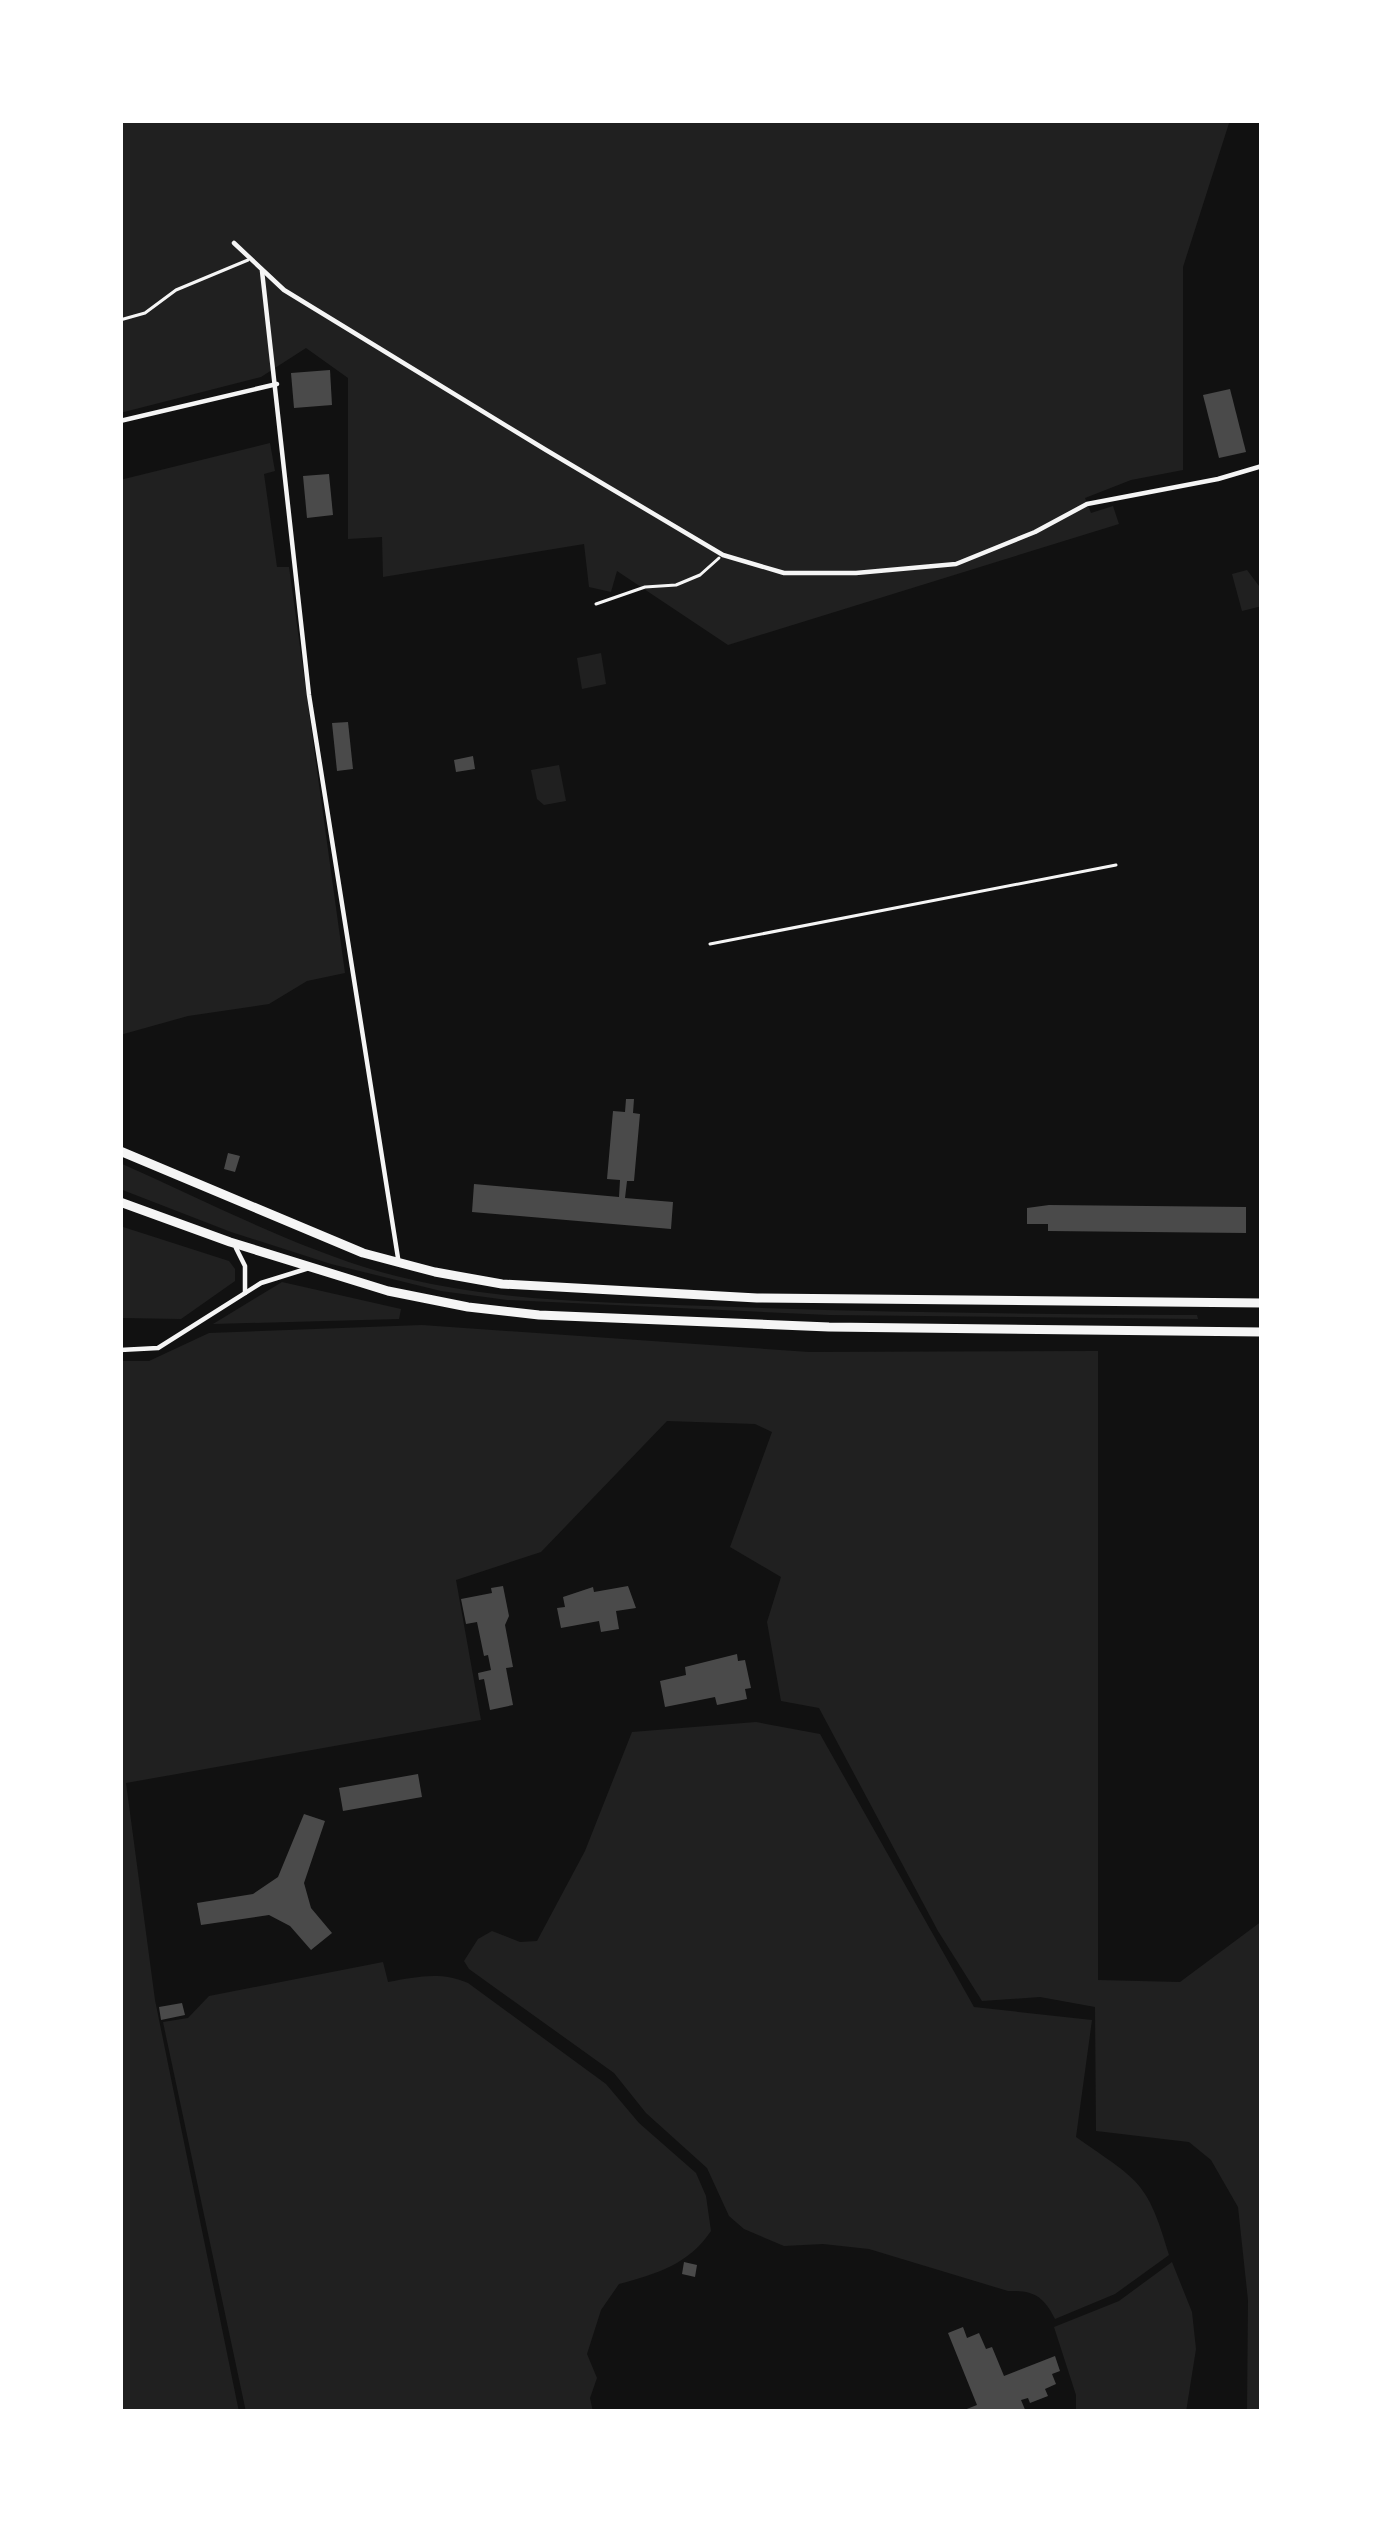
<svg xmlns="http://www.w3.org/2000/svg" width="1382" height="2532" font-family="Mulish,sans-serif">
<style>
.green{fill:#202020}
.building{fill:#4a4a4a}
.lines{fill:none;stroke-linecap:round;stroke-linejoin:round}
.path{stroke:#f5f5f5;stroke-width:3}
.service{stroke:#f5f5f5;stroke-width:3}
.minor{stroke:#f5f5f5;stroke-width:4.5}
.trunk{stroke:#f5f5f5;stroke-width:9}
</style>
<rect width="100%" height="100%" fill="#111"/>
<g class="green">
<path d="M 120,120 L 1230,120 L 1183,267 L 1183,470 L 1131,480 L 1085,498 L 1091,513 L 1113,506 L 1119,524 L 728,645 L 617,571 L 611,592 L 589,587 L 584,544 L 383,577 L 382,537 L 348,539 L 348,378 L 306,348 L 261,377 L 120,413 Z"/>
<path d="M 270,443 L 275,471 L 264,474 L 277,567 L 289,567 L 345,973 L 307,981 L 269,1004 L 188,1016 L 120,1035 L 120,480 Z"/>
<path d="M 1247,570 L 1262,590 L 1262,606 L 1242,611 L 1232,574 Z"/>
<path d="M 601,653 L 606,684 L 582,689 L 577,658 Z"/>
<path d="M 559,765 L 566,801 L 544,805 L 537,799 L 531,770 Z"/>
<path d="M 120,1163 C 206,1201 291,1246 381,1272 C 488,1302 598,1302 708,1306 C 866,1312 1025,1314 1183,1315 L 1197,1315 L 1198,1319 L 829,1315 L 507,1300 L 441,1291 L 331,1264 L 231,1232 L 120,1189 Z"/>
<path d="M 120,1226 L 229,1261 L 235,1269 L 235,1281 L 181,1319 L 123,1318 Z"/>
<path d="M 282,1282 L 401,1309 L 399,1319 L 213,1324 Z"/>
<path d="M 422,1325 L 809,1352 L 1098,1351 L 1098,1980 L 1180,1982 L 1262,1921 L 1262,2412 L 1247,2412 L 1248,2300 L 1238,2207 L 1211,2160 L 1189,2142 L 1096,2131 L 1095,2007 L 1040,1997 L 982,2001 L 938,1931 L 819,1708 L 781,1701 L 767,1622 L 781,1577 L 730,1547 L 772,1432 L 755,1424 L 667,1421 L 541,1552 L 456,1580 L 481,1720 L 126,1783 L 155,2000 L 239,2412 L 120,2412 L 120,1361 L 149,1361 L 209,1333 Z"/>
<path d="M 756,1722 L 820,1734 L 974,2007 L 1092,2020 L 1076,2137 C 1138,2181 1147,2179 1169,2255 L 1115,2294 L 1055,2319 C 1044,2296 1033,2290 1008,2291 L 869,2249 L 823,2244 L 784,2246 L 744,2229 L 729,2216 L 707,2168 L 646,2113 L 614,2073 L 469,1969 L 464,1961 L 478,1939 L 492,1931 L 520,1942 L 537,1941 L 585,1851 L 632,1732 Z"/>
<path d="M 383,1962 L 388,1982 C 417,1977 440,1971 468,1983 L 606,2084 L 639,2123 L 696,2173 L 706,2196 L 711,2231 C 688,2265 656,2274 619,2284 L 601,2310 L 587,2354 L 597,2378 L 590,2398 L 593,2412 L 246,2412 L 163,2022 L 188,2018 L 209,1996 Z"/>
<path d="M 1172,2262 L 1192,2312 L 1196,2349 L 1186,2412 L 1076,2412 L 1076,2395 L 1054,2327 L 1119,2301 Z"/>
</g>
<g class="building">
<path d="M 330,370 L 332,405 L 294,408 L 291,373 Z"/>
<path d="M 1230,389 L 1246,452 L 1219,458 L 1203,395 Z"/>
<path d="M 329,474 L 333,515 L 307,518 L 303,476 Z"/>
<path d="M 348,722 L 353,769 L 337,771 L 332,723 Z"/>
<path d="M 473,756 L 475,769 L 456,772 L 454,760 Z"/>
<path d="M 626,1099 L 634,1099 L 633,1113 L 640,1114 L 634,1181 L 627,1181 L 625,1198 L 673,1202 L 671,1229 L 472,1212 L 474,1184 L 619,1197 L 620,1180 L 607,1179 L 613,1111 L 625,1112 Z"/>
<path d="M 228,1153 L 240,1156 L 235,1172 L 224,1169 Z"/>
<path d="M 1049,1205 L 1246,1207 L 1246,1233 L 1048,1231 L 1048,1224 L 1027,1224 L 1027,1208 Z"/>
<path d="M 503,1586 L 509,1616 L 505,1625 L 513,1667 L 506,1668 L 513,1705 L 490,1710 L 484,1679 L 479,1680 L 478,1673 L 491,1670 L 488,1655 L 484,1656 L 477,1622 L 466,1624 L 461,1599 L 492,1593 L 491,1588 Z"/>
<path d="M 628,1586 L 636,1608 L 616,1611 L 619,1629 L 601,1632 L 599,1621 L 561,1628 L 557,1608 L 565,1607 L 563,1597 L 593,1587 L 594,1592 Z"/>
<path d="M 737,1654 L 738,1661 L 745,1660 L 751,1688 L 745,1689 L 747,1699 L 717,1705 L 715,1697 L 665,1707 L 660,1681 L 686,1675 L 685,1667 Z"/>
<path d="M 418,1774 L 422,1797 L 343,1811 L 339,1788 Z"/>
<path d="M 304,1814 L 325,1821 L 304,1883 L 311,1908 L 332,1933 L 311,1950 L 290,1926 L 269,1915 L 201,1925 L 197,1903 L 253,1894 L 278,1877 Z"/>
<path d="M 182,2003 L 185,2015 L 161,2020 L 159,2007 Z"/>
<path d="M 684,2262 L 697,2265 L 695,2277 L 682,2274 Z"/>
<path d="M 963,2327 L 967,2338 L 979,2333 L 986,2349 L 992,2347 L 1004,2376 L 1055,2356 L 1060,2371 L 1052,2374 L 1056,2384 L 1045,2389 L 1048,2396 L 1030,2403 L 1028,2398 L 1021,2400 L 1026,2412 L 959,2412 L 977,2405 L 948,2333 Z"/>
</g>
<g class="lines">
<g class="path">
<path d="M 596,604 L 645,587 L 676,585 L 700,575 L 719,558"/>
<path d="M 710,944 L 1116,865"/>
</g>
<path class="service" d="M 120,320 L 145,313 L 176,290 L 248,260"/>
<g class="minor">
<path d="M 234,243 L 284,290 L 546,450 L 723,555 L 784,573 L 856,573 L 956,564 L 1035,532 L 1087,504 L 1218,479 L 1262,466"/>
<path d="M 262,271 L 309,695 L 398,1258"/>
<path d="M 120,421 L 277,384"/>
<path d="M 236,1248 L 245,1266 L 245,1293"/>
<path d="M 120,1350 L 158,1348 L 261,1283 L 309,1268"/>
</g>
<g class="trunk">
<path d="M 120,1151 L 363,1253 L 435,1272 L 502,1284 L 757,1298 L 1262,1303"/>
<path d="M 120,1202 L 230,1242 L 388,1291 L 468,1307 L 539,1315 L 829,1327 L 1262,1332"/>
</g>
</g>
<rect width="1382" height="2532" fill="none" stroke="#ffffff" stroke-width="246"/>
</svg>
